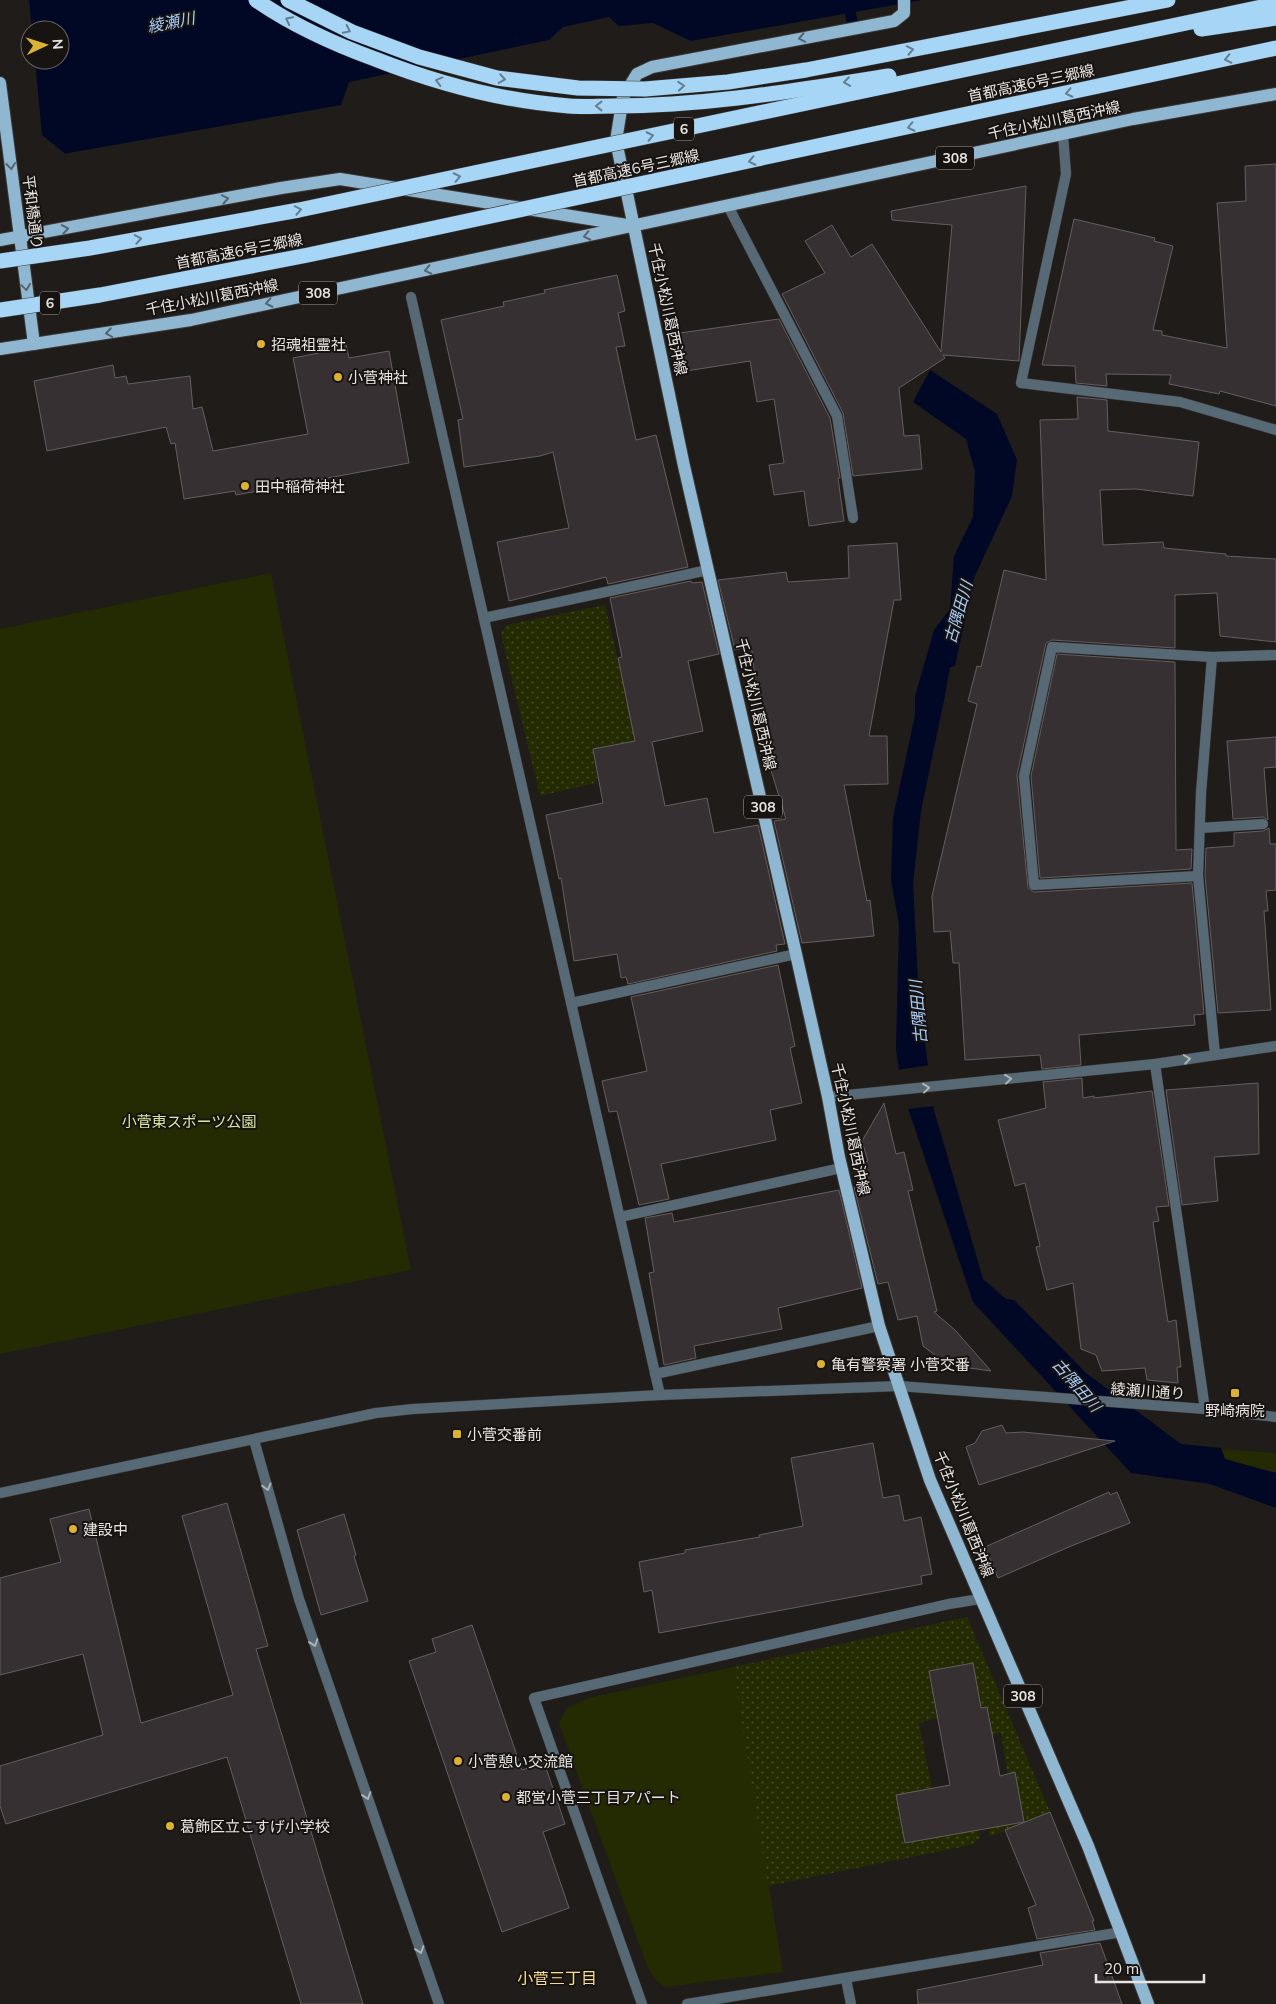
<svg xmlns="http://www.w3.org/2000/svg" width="1276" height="2004" font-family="Mulish,'Noto Sans JP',sans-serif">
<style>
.park{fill:#242b02}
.garden{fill:url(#garden-dots)}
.water{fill:#000825;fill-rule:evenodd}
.pier{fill:#201c19}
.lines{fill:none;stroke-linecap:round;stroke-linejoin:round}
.stream{stroke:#000825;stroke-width:11}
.building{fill:#363032;stroke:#655e61}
.service-casing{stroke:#3c3835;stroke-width:11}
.minor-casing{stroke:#3c3835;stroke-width:11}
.tertiary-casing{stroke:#3c3835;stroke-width:11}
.primary-casing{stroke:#3c3835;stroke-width:14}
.service{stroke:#576975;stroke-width:10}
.minor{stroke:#576975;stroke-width:10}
.tertiary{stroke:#576975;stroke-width:10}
.primary{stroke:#90b7d1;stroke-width:12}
.motorway-bridge-casing{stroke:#3c3835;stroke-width:16;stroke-linecap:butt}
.motorway-bridge{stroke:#a6d5f5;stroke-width:15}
.oneway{stroke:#667e8e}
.oneway2{stroke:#546570}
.oneway3{stroke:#adb3b6}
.poi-dot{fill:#dcb233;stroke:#171310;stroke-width:2}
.labels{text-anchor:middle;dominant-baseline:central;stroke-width:4;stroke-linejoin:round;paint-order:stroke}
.shield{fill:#171310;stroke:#a9a5a3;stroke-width:1}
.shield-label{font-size:14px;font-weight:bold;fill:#e7e4e2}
.street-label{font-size:15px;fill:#e7e4e2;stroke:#171310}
.poi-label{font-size:15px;fill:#e7e4e2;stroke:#171310;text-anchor:start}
.park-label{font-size:15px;fill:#d6e79e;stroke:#171310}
.water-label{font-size:16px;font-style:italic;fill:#a8cbfa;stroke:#171310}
.neighbourhood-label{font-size:16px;fill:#f9dc90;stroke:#171310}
</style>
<defs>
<pattern id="garden-dots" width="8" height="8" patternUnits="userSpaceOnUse" patternTransform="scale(1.25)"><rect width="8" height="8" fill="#242b02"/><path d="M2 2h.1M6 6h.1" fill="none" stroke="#444a27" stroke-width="1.8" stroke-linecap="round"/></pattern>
</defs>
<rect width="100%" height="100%" fill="#201c19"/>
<g class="park">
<path d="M 271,573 L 411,1270 L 0,1354 L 0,629 Z"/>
<path d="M 1222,1449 L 1276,1453 L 1276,1472 L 1234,1464 L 1224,1458 Z"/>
<path d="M 733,1667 L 783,1972 L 665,1987 L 657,1981 L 647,1966 L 559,1723 L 567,1708 L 588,1698 Z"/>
</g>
<g class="garden">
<path d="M 605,605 L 625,691 L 652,742 L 652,749 L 619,755 L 616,744 L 593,749 L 598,778 L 595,783 L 540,796 L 501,634 L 506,625 Z"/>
<path d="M 967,1617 L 1050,1812 L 989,1837 L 987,1807 L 1020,1800 L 1015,1773 L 1008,1774 L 1001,1733 L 992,1735 L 987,1707 L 981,1708 L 973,1663 L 930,1671 L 938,1718 L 919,1723 L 932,1788 L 896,1795 L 905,1843 L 978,1830 L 980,1838 L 971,1845 L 768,1886 L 733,1667 Z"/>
</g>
<g class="water">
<path d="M 0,0 L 922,0 L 691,41 L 653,23 L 619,26 L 609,17 L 563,27 L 549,40 L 349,82 L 341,105 L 0,165 ZM 30,30 L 60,30 L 60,60 L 30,60 Z"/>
<path d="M 930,370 L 997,414 L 1017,460 L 1012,496 L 974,578 L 955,666 L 944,669 L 940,687 L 945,695 L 921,811 L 913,884 L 919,999 L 934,1110 L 983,1279 L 1006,1299 L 1014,1300 L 1086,1373 L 1181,1444 L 1221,1448 L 1225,1459 L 1276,1473 L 1276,1508 L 1210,1484 L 1131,1473 L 973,1302 L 902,1090 L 896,1049 L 899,924 L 891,880 L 893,818 L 915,715 L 915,696 L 934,630 L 950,609 L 954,556 L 973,517 L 975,472 L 966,439 L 913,402 Z"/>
</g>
<g class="pier">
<path d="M 0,0 L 29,0 L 32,30 L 30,30 L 30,60 L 35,60 L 42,135 L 68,156 L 0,167 Z"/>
<path d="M 930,1065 L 936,1106 L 906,1109 L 900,1091 L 897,1070 Z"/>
</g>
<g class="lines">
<g class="stream">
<path d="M 848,0 L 852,22"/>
<path d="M 938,702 L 946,659"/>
</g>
</g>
<g class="building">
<path d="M 1276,164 L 1276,406 L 1220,391 L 1219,394 L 1169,384 L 1171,375 L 1106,374 L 1107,386 L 1076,383 L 1075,366 L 1042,365 L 1074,219 L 1155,238 L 1154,241 L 1173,246 L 1153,330 L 1162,331 L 1162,335 L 1227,348 L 1217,203 L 1246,201 L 1245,166 Z"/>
<path d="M 1026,186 L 1019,361 L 943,355 L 945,358 L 899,388 L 904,436 L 919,435 L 922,469 L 853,476 L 843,413 L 782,294 L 825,273 L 805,241 L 832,225 L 851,257 L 872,244 L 941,352 L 952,225 L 892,220 L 891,211 Z"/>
<path d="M 617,275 L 625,311 L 618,313 L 625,346 L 616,347 L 636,440 L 656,435 L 688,567 L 608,584 L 606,577 L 509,601 L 497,542 L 569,528 L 553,452 L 540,456 L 464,467 L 458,420 L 463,419 L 441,320 L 504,306 L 503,302 L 545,293 L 544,290 Z"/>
<path d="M 779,319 L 830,418 L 840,478 L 838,478 L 844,521 L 809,526 L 804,491 L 774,495 L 769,465 L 784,463 L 774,399 L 757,402 L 750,361 L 686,371 L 680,333 Z"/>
<path d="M 346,344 L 349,358 L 389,351 L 409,463 L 236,495 L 235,491 L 184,499 L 175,443 L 171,444 L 166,427 L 47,451 L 34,381 L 113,365 L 115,378 L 126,376 L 128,384 L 190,376 L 193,409 L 202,407 L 213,451 L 308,434 L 293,358 L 319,353 L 318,349 Z"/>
<path d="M 1077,397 L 1107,400 L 1108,431 L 1199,442 L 1193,496 L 1136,489 L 1100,490 L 1103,545 L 1163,542 L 1164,548 L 1226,554 L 1226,556 L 1276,559 L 1276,642 L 1220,636 L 1217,593 L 1175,595 L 1175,648 L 1052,640 L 1046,643 L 1017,775 L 1028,888 L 1034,892 L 1192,883 L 1204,1014 L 1194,1015 L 1195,1025 L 1079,1035 L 1081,1065 L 1042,1069 L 1040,1055 L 965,1060 L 959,963 L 953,963 L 950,931 L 934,932 L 932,896 L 977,704 L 968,701 L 977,666 L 981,667 L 1004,570 L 1046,580 L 1040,420 L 1078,419 Z"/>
<path d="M 897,543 L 901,600 L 894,600 L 869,736 L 887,736 L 888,784 L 844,785 L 867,901 L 870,900 L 874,936 L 802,943 L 774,821 L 786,819 L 762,741 L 752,651 L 750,651 L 749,646 L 735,650 L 718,580 L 786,572 L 788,582 L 849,578 L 848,546 Z"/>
<path d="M 691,581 L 692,583 L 702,582 L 719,654 L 688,661 L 703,731 L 652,742 L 665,806 L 707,798 L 714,833 L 758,825 L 785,944 L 776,945 L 777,951 L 628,984 L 626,977 L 621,978 L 617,954 L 574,961 L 561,878 L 559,879 L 546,815 L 603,803 L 593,749 L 635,741 L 618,658 L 622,657 L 610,598 Z"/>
<path d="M 1057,654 L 1175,662 L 1176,850 L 1192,849 L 1191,869 L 1040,878 L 1031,776 Z"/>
<path d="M 1276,737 L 1276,767 L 1264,768 L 1268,820 L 1263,817 L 1233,819 L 1227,741 Z"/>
<path d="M 1269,828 L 1270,844 L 1276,844 L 1276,890 L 1266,891 L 1268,911 L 1264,911 L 1271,1010 L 1218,1013 L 1205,876 L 1206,848 L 1234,846 L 1234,833 L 1263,831 Z"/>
<path d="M 778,965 L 795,1046 L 790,1048 L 802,1103 L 770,1110 L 776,1140 L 661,1164 L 669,1199 L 639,1205 L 617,1111 L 609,1112 L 602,1081 L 647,1071 L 631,997 Z"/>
<path d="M 1082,1078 L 1083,1098 L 1094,1096 L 1094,1098 L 1152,1091 L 1169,1206 L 1156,1207 L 1159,1221 L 1153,1222 L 1168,1322 L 1176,1320 L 1181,1367 L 1177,1367 L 1178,1383 L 1147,1380 L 1145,1368 L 1102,1371 L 1096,1355 L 1081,1349 L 1073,1283 L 1047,1290 L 1036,1247 L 1040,1246 L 1025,1183 L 1015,1186 L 998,1120 L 1046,1108 L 1043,1082 Z"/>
<path d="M 1258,1083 L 1259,1154 L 1214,1157 L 1218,1201 L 1182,1205 L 1166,1090 Z"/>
<path d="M 884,1103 L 896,1154 L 904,1152 L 913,1190 L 908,1191 L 937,1311 L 934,1312 L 955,1330 L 991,1371 L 948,1365 L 923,1346 L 917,1316 L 898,1320 L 888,1282 L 878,1284 L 854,1187 L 866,1185 L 861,1163 L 868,1161 L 862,1141 Z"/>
<path d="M 839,1190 L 862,1288 L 778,1308 L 782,1329 L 694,1346 L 696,1358 L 664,1365 L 649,1273 L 654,1272 L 645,1218 L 672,1213 L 674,1222 Z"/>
<path d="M 1002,1425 L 1006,1433 L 1023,1432 L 1115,1441 L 979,1485 L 966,1447 L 975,1443 L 982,1431 Z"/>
<path d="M 873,1443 L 883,1498 L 899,1495 L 904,1521 L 921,1517 L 932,1574 L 921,1576 L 922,1584 L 659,1633 L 652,1590 L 644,1592 L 639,1562 L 685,1553 L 685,1550 L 760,1537 L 759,1535 L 803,1526 L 791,1458 Z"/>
<path d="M 1109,1492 L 1110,1495 L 1117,1492 L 1130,1523 L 1071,1546 L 998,1578 L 985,1547 Z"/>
<path d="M 227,1503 L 268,1646 L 256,1649 L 363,2004 L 301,2004 L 227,1757 L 6,1824 L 0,1806 L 0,1766 L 103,1735 L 83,1654 L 0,1675 L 0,1578 L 61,1562 L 50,1519 L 89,1509 L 141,1723 L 233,1695 L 182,1516 Z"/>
<path d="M 344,1514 L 356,1555 L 354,1556 L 368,1601 L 321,1615 L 297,1530 Z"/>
<path d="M 472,1625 L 522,1770 L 544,1762 L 565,1824 L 543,1832 L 569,1908 L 502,1932 L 409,1661 L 436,1652 L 432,1639 Z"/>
<path d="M 973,1663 L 981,1708 L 987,1707 L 1000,1776 L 1015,1772 L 1024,1822 L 905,1843 L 896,1795 L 950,1785 L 929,1671 Z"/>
<path d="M 1050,1812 L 1094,1921 L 1092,1921 L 1095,1930 L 1037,1939 L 1028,1908 L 1036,1905 L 1005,1830 Z"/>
<path d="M 1100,1943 L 1122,2004 L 918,2004 L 917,1990 L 1043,1965 L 1040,1953 Z"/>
</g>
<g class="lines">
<g class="service-casing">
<g id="service">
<path d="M 728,206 L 837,416 L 853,518"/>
<path d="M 484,618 L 708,570"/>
<path d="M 1212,657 L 1201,793 L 1198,876 L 1215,1055"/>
<path d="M 1200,828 L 1263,824"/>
<path d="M 1198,876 L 1034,885 L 1024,776 L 1052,647 L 1212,657 L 1276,655"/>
<path d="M 571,1003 L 796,954"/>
<path d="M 620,1217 L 841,1168"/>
<path d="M 655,1374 L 879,1326"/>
<path d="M 846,1979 L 851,2004"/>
</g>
</g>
<g class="minor-casing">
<g id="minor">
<path d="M 1063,134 L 1066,174 L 1021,383 L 1180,402 L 1276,430"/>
<path d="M 411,297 L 660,1395"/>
<path d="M 1155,1064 L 1205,1409"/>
<path d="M 828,1097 L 1155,1064 L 1276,1046"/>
<path d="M 254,1440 L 299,1599 L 439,2004"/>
<path d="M 642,2004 L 534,1698 L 949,1604 L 980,1599"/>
<path d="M 687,2004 L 1122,1932"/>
</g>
</g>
<g class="tertiary-casing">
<path id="tertiary" d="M 0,1493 L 376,1413 L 413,1409 L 660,1395 L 899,1386 L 1205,1409 L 1276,1417"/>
</g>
<g class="primary-casing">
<g id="primary">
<path d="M 904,0 L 904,13 L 894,21 L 652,67 L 637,74 L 623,97 L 616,141 L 684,466 L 796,954 L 828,1097 L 839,1157 L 879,1326 L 930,1480 L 1088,1846 L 1148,2004"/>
<path d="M 0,83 L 34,344"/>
<path d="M 0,240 L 281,188 L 340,179 L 627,225"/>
<path d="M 0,349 L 191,320 L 1133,119 L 1276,94"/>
</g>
</g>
<use href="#service" class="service"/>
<use href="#minor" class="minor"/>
<use href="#tertiary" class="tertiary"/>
<use href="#primary" class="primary"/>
<g class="motorway-bridge-casing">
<g id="motorway-bridge">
<path d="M 256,0 C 292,25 334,44 375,59 C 436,83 502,101 569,106 C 584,107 599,106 614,106 C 707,106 798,90 889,76"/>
<path d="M 288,0 L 352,32 L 419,57 L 497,78 L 578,88 L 645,89 L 728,82 L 806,70 L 1168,0"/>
<path d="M 1201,29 L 1276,18"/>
<path d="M 0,261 L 90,248 L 299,210 L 1276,4"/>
<path d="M 0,310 L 100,295 L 308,255 L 1276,48"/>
</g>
</g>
<use href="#motorway-bridge" class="motorway-bridge"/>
</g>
<defs><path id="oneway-chevron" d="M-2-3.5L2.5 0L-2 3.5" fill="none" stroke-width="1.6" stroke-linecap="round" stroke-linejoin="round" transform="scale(1.25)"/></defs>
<g class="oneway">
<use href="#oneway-chevron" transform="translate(289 20) rotate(-153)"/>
<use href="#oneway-chevron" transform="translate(347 30) rotate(26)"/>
<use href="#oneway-chevron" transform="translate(910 50) rotate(-11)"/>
<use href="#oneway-chevron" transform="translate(1228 59) rotate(168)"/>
<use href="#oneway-chevron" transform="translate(502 79) rotate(9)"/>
<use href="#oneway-chevron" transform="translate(439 81) rotate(-165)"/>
<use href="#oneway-chevron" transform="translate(847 82) rotate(171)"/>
<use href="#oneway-chevron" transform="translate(681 86) rotate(-5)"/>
<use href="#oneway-chevron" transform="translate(1069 93) rotate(168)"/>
<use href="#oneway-chevron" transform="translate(599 106) rotate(-180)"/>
<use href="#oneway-chevron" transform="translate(911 127) rotate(168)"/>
<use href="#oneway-chevron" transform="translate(650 136) rotate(-12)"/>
<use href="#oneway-chevron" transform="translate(752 161) rotate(168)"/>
<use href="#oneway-chevron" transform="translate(457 177) rotate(-12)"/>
<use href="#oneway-chevron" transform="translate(298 210) rotate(-11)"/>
<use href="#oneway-chevron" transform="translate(138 239) rotate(-10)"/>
</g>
<g class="oneway2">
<use href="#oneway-chevron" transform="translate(802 38) rotate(169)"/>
<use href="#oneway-chevron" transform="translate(11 166) rotate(83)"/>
<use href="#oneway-chevron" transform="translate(225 199) rotate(-11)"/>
<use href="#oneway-chevron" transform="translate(65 229) rotate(-10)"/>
<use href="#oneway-chevron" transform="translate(587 236) rotate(168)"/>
<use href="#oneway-chevron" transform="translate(428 270) rotate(168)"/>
<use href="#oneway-chevron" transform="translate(26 287) rotate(82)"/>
<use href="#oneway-chevron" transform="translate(269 303) rotate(168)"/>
<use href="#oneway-chevron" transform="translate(109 333) rotate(171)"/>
</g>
<g class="oneway3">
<use href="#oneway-chevron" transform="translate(1187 1059) rotate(-9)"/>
<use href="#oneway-chevron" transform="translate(1008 1079) rotate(-6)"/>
<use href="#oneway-chevron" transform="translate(926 1088) rotate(-6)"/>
<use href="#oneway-chevron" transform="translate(267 1487) rotate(74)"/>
<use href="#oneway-chevron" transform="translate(314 1643) rotate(71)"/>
<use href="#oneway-chevron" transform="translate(367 1796) rotate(71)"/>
<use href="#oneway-chevron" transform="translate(420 1950) rotate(71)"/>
</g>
<g class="poi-dot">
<circle cx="261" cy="344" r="5"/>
<circle cx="338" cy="377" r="5"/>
<circle cx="245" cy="486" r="5"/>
<circle cx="821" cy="1364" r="5"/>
<rect x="1230" y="1388" width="10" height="10" rx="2.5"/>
<rect x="452" y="1429" width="10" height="10" rx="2.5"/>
<circle cx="73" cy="1529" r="5"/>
<circle cx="458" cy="1761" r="5"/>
<circle cx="506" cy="1797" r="5"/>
<circle cx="170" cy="1826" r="5"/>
</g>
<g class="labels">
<g class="shield">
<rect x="674" y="117.5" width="20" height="23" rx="4"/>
<rect x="936" y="146.5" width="38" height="23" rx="4"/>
<rect x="299" y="281.5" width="38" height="23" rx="4"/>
<rect x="40" y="291.5" width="20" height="23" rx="4"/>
<rect x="744" y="795.5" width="38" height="23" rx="4"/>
<rect x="1004" y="1684.5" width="38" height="23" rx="4"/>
</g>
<g class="shield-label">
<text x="684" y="129">6</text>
<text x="955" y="158">308</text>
<text x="318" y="293">308</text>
<text x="50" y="303">6</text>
<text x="763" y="807">308</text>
<text x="1023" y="1696">308</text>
</g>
<g class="street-label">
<text transform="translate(1031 83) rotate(-12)">首都高速6号三郷線</text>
<text transform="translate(1054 120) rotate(-12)">千住小松川葛西沖線</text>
<text transform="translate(636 168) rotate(-12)">首都高速6号三郷線</text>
<text transform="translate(33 212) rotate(83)">平和橋通り</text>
<text transform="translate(239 251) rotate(-11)">首都高速6号三郷線</text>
<text transform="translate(212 297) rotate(-11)">千住小松川葛西沖線</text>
<text transform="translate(668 309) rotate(78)">千住小松川葛西沖線</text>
<text transform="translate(756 704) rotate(77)">千住小松川葛西沖線</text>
<text transform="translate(851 1129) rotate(78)">千住小松川葛西沖線</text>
<text transform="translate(1148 1391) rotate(4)">綾瀬川通り</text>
<text transform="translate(964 1514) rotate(68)">千住小松川葛西沖線</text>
</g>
<g class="poi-label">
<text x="271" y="344">招魂祖霊社</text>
<text x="348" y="377">小菅神社</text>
<text x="255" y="486">田中稲荷神社</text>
<text x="831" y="1364">亀有警察署 小菅交番</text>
<text x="1235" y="1410" text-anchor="middle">野崎病院</text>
<text x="467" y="1434">小菅交番前</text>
<text x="83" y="1529">建設中</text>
<text x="468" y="1761">小菅憩い交流館</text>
<text x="516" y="1797">都営小菅三丁目アパート</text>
<text x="180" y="1826">葛飾区立こすげ小学校</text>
</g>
<g class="park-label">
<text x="189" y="1121">小菅東スポーツ公園</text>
</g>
<g class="water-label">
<text transform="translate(171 22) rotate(-11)">綾瀬川</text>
<text transform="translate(958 612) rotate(-74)">古隅田川</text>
<text transform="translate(918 1012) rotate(-95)">古隅田川</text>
<text transform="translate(1077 1385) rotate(49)">古隅田川</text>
</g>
<g class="neighbourhood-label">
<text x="557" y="1978">小菅三丁目</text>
</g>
</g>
<g transform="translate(45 45) rotate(86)"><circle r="24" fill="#171310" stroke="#6a6764"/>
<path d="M0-4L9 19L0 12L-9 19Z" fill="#dcb233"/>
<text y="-8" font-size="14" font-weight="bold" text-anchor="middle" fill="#e7e4e2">N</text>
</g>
<path d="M1096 1974v8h108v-8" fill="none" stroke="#e7e4e2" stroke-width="2.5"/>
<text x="1104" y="1974" font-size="15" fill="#e7e4e2" stroke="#171310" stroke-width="4" paint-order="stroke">20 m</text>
</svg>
